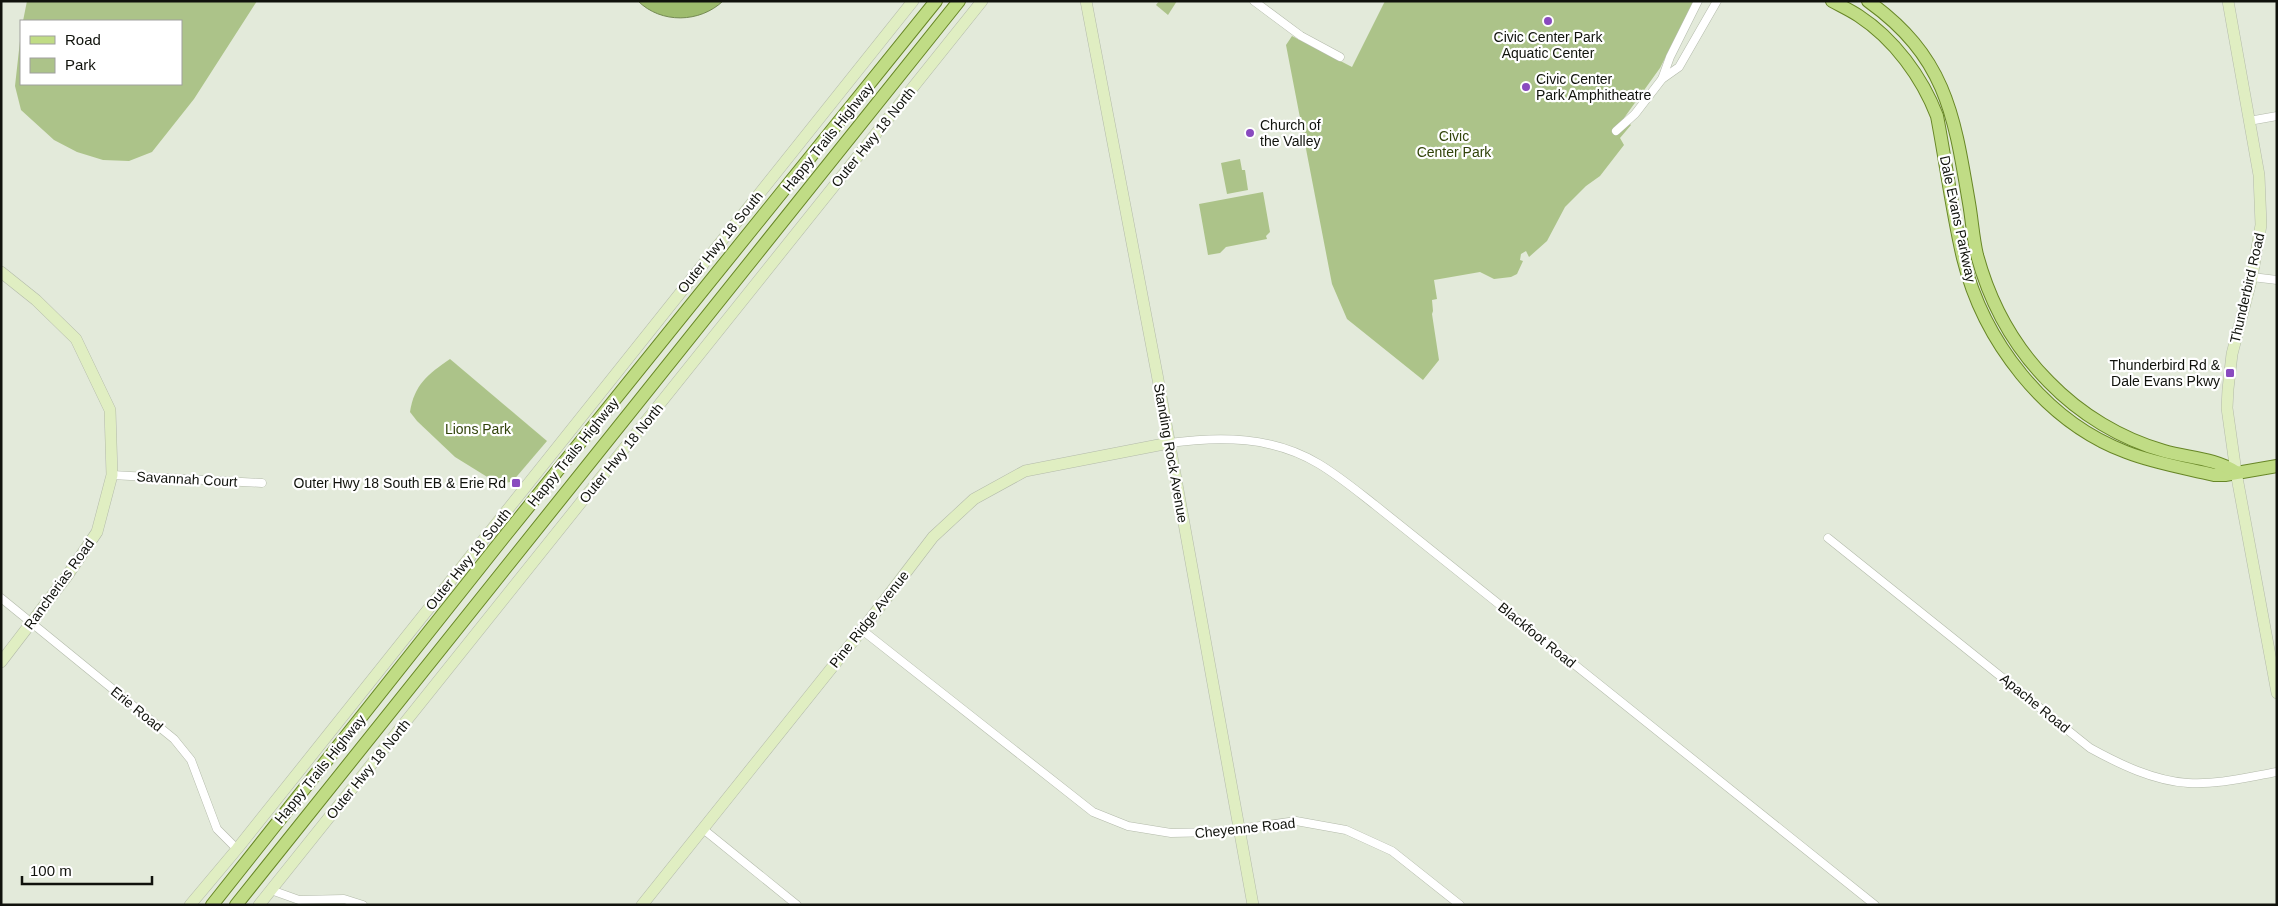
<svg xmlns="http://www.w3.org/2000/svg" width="2278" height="906" font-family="Helvetica,sans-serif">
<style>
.green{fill:#acc389}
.water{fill:#9ebc6e;stroke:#738951}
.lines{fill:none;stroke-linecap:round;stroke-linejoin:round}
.street-casing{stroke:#b3baaa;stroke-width:9}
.secondary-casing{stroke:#b3baaa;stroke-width:12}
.primary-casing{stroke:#678626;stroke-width:14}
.street{stroke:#fff;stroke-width:8}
.secondary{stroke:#e0eec2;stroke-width:11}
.primary{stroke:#c0dc85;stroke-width:12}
.poi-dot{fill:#894abf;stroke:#fff;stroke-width:2}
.labels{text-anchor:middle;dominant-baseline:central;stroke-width:4.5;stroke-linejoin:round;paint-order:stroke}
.poi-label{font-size:14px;fill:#10120c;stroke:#fff;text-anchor:start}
.park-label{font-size:14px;fill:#314309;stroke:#fff}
.street-label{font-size:14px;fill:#10120c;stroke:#fff}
</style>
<rect width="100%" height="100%" fill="#e3eada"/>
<g class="green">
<path d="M 27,1 L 257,1 L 194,99 L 152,152 L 129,161 L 103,160 L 77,152 L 54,140 L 21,110 L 15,86 L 21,32 L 21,84 L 181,84 L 181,21 L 23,21 Z"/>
<path d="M 1159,1 L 1177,1 L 1168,15 L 1156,5 Z"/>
<path d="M 1385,1 L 1694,1 L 1660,68 L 1624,118 L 1631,125 L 1620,138 L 1624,145 L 1600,176 L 1586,186 L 1565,207 L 1547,241 L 1529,257 L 1526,251 L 1521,254 L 1520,260 L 1523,261 L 1517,274 L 1511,277 L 1494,279 L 1480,272 L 1434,280 L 1437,299 L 1432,300 L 1433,311 L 1432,314 L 1439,360 L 1423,380 L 1347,319 L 1332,284 L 1286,45 L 1292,36 L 1352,67 Z"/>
<path d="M 1240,159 L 1242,170 L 1245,170 L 1248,190 L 1227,194 L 1221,163 Z"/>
<path d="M 1263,192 L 1270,232 L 1266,236 L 1267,239 L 1226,247 L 1220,253 L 1208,255 L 1199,204 Z"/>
<path d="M 450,359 L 547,441 L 512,482 L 497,483 L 455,457 L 417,421 L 410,412 C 414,385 428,374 450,359 Z"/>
</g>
<path class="water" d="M 638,1 L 723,1 C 700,23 661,24 638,1 Z"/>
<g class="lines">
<g class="street-casing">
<g id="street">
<path d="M 1254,1 L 1301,36 L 1340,57"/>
<path d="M 1662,79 L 1670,57 L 1698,1"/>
<path d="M 2249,121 L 2277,116"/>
<path d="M 1616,131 L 1635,114 L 1662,79 L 1679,67 L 1717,1"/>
<path d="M 2252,277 L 2277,280"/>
<path d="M 1169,443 C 1220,436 1273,436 1319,464 C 1339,476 1357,491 1375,505 L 1875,905"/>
<path d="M 112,475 L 262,483"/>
<path d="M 1828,538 L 2090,748 C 2119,764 2154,781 2188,783 C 2217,785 2248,777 2277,772"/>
<path d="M 1,598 L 174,739 L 191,760 L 217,829 L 237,849"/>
<path d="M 862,630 L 1093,812 L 1128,826 L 1171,833 L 1218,832 L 1296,821 L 1346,830 L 1392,851 L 1460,905"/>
<path d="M 703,829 L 797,905"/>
<path d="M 271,890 L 299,900 L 344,899 L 363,905"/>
</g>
</g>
<g class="secondary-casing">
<g id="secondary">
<path d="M 1086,1 L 1157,374 L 1253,905"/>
<path d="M 2228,1 L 2259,175 L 2261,225 L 2252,277 L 2232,354 L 2228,389 L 2227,408 L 2236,472 L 2277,693"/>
<path d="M 1,272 L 36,300 L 76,339 L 110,410 L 112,475 L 97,532 L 67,576 L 1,662"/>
<path d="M 190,905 L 237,849 L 913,1"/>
<path d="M 259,905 L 982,1"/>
<path d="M 642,905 L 862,630 L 933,537 L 974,499 L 1025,471 L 1169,443"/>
</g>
</g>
<g class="primary-casing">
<g id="primary">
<path d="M 1832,1 C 1841,6 1850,10 1859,16 C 1894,39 1922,77 1937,116 C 1946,163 1952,211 1963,258 C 1983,340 2044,421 2126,452 C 2154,463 2185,468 2214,475 L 2225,475 L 2277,466"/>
<path d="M 1868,1 C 1946,57 1954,114 1969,203 C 1972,220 1973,238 1977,255 C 1990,303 2014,347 2049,382 C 2080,414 2121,439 2164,451 C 2189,458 2214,458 2236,472"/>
<path d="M 212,905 L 504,537 L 936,1"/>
<path d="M 236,905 L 959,1"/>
</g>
</g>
<use href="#street" class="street"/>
<use href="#secondary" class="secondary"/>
<use href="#primary" class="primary"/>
</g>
<g class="poi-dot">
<circle cx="1548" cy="21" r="5"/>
<circle cx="1526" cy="87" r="5"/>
<circle cx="1250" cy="133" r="5"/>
<rect x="2225" y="368" width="10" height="10" rx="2.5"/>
<rect x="511" y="478" width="10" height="10" rx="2.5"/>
</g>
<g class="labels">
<g class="poi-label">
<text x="1548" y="37" text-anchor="middle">Civic Center Park<tspan x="1548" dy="16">Aquatic Center</tspan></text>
<text x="1536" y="79">Civic Center<tspan x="1536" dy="16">Park Amphitheatre</tspan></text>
<text x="1260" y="125">Church of<tspan x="1260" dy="16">the Valley</tspan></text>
<text x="2220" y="365" text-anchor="end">Thunderbird Rd &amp;<tspan x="2220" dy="16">Dale Evans Pkwy</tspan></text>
<text x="506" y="483" text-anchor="end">Outer Hwy 18 South EB &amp; Erie Rd</text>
</g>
<g class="park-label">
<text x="1454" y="136">Civic<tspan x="1454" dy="16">Center Park</tspan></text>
<text x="478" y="429">Lions Park</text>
</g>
<g class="street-label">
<text transform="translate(828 137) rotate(-51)">Happy Trails Highway</text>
<text transform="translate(873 137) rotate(-51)">Outer Hwy 18 North</text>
<text transform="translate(1958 219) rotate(78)">Dale Evans Parkway</text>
<text transform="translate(720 242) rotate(-51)">Outer Hwy 18 South</text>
<text transform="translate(2247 288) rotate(-77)">Thunderbird Road</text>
<text transform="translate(573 452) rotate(-51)">Happy Trails Highway</text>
<text transform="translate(621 453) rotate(-51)">Outer Hwy 18 North</text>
<text transform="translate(1171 453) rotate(80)">Standing Rock Avenue</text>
<text transform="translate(187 479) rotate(3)">Savannah Court</text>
<text transform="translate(468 559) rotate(-51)">Outer Hwy 18 South</text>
<text transform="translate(59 584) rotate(-54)">Rancherias Road</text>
<text transform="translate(869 619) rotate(-52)">Pine Ridge Avenue</text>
<text transform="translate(1537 635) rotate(39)">Blackfoot Road</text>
<text transform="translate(2035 703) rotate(39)">Apache Road</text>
<text transform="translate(137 709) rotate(39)">Erie Road</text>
<text transform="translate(320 769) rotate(-51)">Happy Trails Highway</text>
<text transform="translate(368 769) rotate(-51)">Outer Hwy 18 North</text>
<text transform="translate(1245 828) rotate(-6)">Cheyenne Road</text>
</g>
</g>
<rect width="2278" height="906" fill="none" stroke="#10120c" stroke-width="5"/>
<rect x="20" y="20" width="162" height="65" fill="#ffffff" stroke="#9fa09e"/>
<rect x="30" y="36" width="25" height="8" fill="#c0dc85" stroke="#9fa09e"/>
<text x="65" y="45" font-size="15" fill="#10120c">Road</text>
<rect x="30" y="58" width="25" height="15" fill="#acc389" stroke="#9fa09e"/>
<text x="65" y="70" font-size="15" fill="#10120c">Park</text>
<path d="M22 876v8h130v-8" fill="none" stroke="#10120c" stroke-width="2.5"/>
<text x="30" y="876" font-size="15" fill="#10120c" stroke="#ffffff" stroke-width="4" paint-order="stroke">100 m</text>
</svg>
